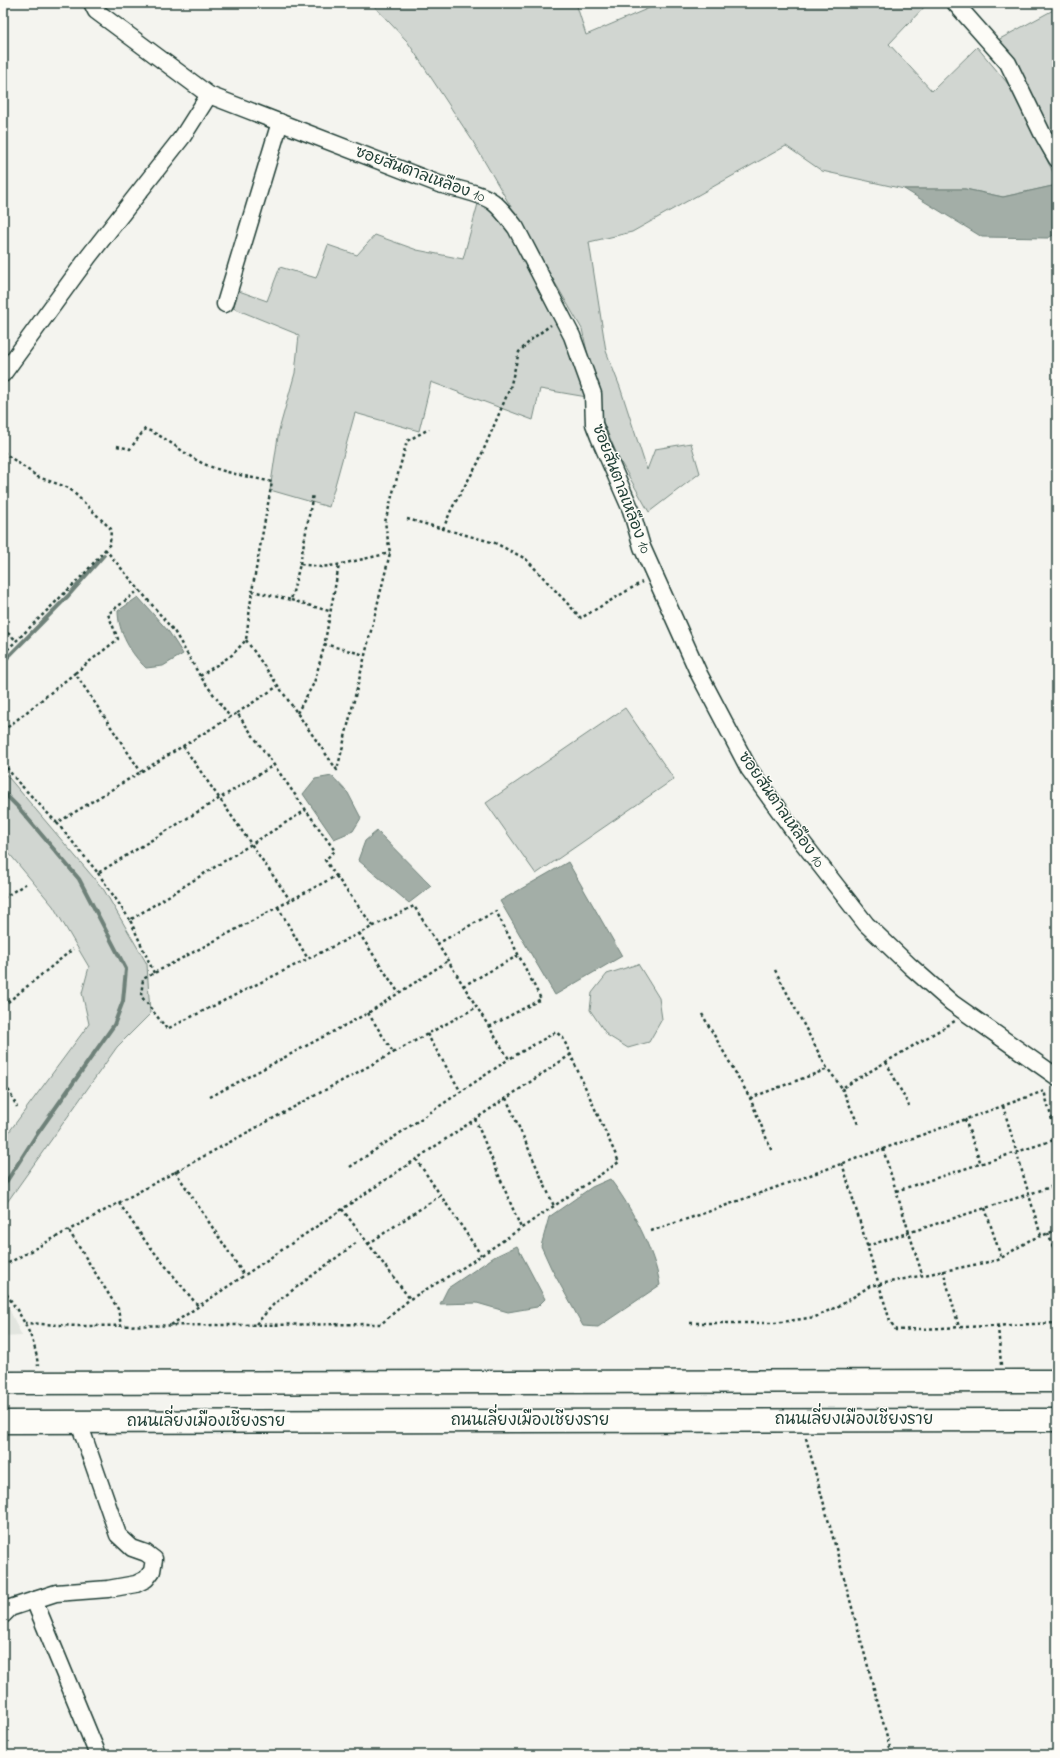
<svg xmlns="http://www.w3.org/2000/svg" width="1060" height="1758" font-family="'Indie Flower','Playpen Sans Thai',sans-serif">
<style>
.built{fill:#e2e5df}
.green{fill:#d1d6d1;stroke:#788a82}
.water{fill:#a3aea7;stroke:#6e8179}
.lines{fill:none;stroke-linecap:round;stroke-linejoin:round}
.stream{stroke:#6e8179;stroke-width:4}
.minor-casing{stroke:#1f3d34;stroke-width:19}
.trunk-casing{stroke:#1f3d34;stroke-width:25}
.path{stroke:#1f3d34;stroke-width:2.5;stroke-dasharray:3 3;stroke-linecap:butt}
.minor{stroke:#fdfcf7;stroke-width:16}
.trunk{stroke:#fdfcf7;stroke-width:22}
.labels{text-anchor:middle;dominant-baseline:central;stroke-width:3;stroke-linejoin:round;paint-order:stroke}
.street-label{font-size:16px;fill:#1f3d34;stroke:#fdfcf7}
</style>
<rect width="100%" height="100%" fill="#f4f4ef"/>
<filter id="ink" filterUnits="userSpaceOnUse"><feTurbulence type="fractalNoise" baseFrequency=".025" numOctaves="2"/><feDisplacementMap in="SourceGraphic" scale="8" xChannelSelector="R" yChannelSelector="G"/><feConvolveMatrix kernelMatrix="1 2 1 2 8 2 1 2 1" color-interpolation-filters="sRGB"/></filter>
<g filter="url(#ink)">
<path class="built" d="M 3,1296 L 22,1336 L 3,1337 Z"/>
<g class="green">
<path d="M 371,3 L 576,3 L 586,35 L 661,3 L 928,3 L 889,44 L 932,91 L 977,47 L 1009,85 L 1057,180 L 1057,185 L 1003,197 L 965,189 L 904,189 L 822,171 L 786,146 L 632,232 L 589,242 L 606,351 L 620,387 L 647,470 L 655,449 L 691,443 L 700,473 L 649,512 L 619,459 L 603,422 L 582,329 L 472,140 L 407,41 Z"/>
<path d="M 1057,8 L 1057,142 L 996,41 Z"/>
<path d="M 479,200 L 510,227 L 564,329 L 587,397 L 540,389 L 533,420 L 431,382 L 419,431 L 355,413 L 329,507 L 270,490 L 279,430 L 295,373 L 299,335 L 233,308 L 239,291 L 267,301 L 280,267 L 316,278 L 328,245 L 357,255 L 375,235 L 417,250 L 463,259 Z"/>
<path d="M 625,708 L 674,779 L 536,874 L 486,803 Z"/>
<path d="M 3,771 L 104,890 L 147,964 L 150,1014 L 117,1047 L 3,1208 L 3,1140 L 89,1024 L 82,993 L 89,967 L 53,906 L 3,846 Z"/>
<path d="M 638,964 L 659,998 L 662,1019 L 649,1042 L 628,1048 L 607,1035 L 590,1010 L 592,993 L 607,974 Z"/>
</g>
<g class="water">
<path d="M 1057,185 L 1057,233 L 1048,238 L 982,237 L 904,189 L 965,189 L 1003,197 Z"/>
<path d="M 138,597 L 169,632 L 183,654 L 163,666 L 146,668 C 131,654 118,632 118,611 Z"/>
<path d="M 332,776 L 348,793 L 361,818 L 353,831 L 334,839 L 303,794 L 315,779 Z"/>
<path d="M 377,831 L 431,886 L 409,903 L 358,860 L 365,841 Z"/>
<path d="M 568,862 L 622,956 L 555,995 L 500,901 Z"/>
<path d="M 610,1179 C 631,1206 655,1252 660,1285 L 598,1327 L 583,1326 L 551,1268 L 541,1246 L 549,1217 L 592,1187 Z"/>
<path d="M 517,1246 L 545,1299 L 537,1307 L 508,1312 L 477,1303 L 440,1304 L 448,1288 L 494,1257 Z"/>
</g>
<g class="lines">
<g class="stream">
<path d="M 3,662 L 68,596 L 104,555"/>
<path d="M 3,792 L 18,807 L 79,879 L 126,969 L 123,1001 L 114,1025 L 35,1137 L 3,1187"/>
</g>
<g class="minor-casing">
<g id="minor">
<path d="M 92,3 L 96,11 L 209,95 L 439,184 C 455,189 479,192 493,202 C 502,209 509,219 516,228 L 572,336 L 593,394 L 594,424 L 599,437 L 631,510 L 642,547 L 699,674 L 749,769 L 796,834 L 866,924 L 910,966 L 952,1003 L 1057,1077"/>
<path d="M 955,3 L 1008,63 L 1042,133 L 1057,159"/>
<path d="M 225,304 L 280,122"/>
<path d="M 3,374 L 89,256 L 183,136 L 209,95"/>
<path d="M 34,1600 L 98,1755"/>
<path d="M 3,1615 L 10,1608 L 56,1593 L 108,1589 L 136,1584 L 146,1579 L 152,1571 L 154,1559 L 146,1553 L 132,1548 L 118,1535 L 79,1423"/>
</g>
</g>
<g class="trunk-casing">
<g id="trunk">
<path d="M 3,1383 L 1057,1381"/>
<path d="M 3,1422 L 1057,1420"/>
</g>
</g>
<g class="path">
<path d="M 117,446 L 130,449 L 145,429 C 165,436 180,451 198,461 C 221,473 247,476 272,482 L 252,591"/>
<path d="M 3,452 L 38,477 L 69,488 L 111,529 L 110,544 L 84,574 L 3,654"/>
<path d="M 3,514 L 4,513"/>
<path d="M 407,519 L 495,543 L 526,559 L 581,618 L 642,582"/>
<path d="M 443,529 L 452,508 L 478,463 L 510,388 L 519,352 L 533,338 L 551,325"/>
<path d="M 105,549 L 174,631 L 200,676 L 230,717"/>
<path d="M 300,564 L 313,494"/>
<path d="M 291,600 L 329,611"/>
<path d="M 3,629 L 16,640"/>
<path d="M 246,640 L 337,770 L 390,553 L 385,522 L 407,441 L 429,429"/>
<path d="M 324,644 L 365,655"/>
<path d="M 75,673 L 118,639 L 108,614 L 139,590"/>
<path d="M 200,676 L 232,655 L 246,640 L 252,591 L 291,600 L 300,564 L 321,567 L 337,565 L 390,553"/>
<path d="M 237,713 L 278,686"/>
<path d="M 297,713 L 314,683 L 324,647 L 339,565"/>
<path d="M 3,731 L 75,673 L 141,772"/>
<path d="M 183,746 L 290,900"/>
<path d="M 3,763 L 18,782 L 57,823 L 237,713 L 335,851 L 325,860 L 336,876 L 143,979 L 141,996 L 167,1029 L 414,906 L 509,1059 L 556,1032 L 563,1038 L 619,1162 L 464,1267 L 410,1299 L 381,1324 L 77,1326 L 25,1323"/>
<path d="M 57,823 L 98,873 L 274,765"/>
<path d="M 98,873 L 130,920"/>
<path d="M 336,876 L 373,926"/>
<path d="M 3,898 L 27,883"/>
<path d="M 278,907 L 308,959"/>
<path d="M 359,933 L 398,992"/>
<path d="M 437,944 L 496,911 L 541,999 L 489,1027"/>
<path d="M 775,970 L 825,1065 L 842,1088 L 955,1021"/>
<path d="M 154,973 L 130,920 L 306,810"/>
<path d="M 463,986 L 519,955"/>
<path d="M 3,1006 L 73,949"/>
<path d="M 368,1013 L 393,1052"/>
<path d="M 702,1014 L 750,1098 L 772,1152"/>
<path d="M 427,1034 L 461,1092"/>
<path d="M 886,1062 L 909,1106"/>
<path d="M 3,1079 L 17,1107"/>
<path d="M 842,1088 L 858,1124"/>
<path d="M 210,1097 L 368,1013 L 448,961"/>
<path d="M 506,1098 L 554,1206"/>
<path d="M 750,1098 L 828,1069"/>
<path d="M 1003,1106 L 1041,1236"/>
<path d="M 475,1119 L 521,1228"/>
<path d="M 965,1119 L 981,1164"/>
<path d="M 883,1149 L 922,1274"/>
<path d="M 416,1159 L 481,1255"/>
<path d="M 842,1163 L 890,1321 L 896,1330 L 1057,1323"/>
<path d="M 350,1167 L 509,1059"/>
<path d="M 175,1171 L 244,1275"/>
<path d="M 896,1191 L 1057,1139"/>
<path d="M 119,1203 L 146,1242 L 198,1306"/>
<path d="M 985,1208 L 1001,1257"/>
<path d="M 342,1209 L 410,1299"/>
<path d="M 69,1231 L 118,1309 L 121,1325"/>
<path d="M 651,1231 L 699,1215 L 1044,1091 L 1057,1138"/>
<path d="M 1048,1233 L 1057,1258"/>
<path d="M 368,1244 L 441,1195"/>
<path d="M 867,1246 L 1057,1185"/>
<path d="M 3,1266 L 477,1007"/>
<path d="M 943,1270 L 959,1327"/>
<path d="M 3,1289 C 20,1314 35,1335 38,1366"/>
<path d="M 690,1323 L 775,1323 L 815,1317 L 841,1305 L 870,1286 L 998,1260 L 1030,1240 L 1057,1230"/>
<path d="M 256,1324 L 274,1304 L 356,1243"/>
<path d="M 171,1325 L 570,1055"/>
<path d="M 998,1326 L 1001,1365"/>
<path d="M 806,1438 L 892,1755"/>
</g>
<use href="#minor" class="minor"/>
<use href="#trunk" class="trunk"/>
</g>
</g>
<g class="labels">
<g class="street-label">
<text transform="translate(420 175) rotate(20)">ซอยสันตาลเหลือง 10</text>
<text transform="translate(621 489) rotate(69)">ซอยสันตาลเหลือง 10</text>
<text transform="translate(781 810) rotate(55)">ซอยสันตาลเหลือง 10</text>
<text x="854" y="1420">ถนนเลี่ยงเมืองเชียงราย</text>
<text x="530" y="1421">ถนนเลี่ยงเมืองเชียงราย</text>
<text x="206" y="1422">ถนนเลี่ยงเมืองเชียงราย</text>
</g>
</g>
<rect width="1060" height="1758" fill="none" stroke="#fdfcf7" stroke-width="16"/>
<rect x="8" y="8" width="1044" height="1742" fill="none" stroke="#1f3d34" stroke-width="1.5" filter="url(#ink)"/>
</svg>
